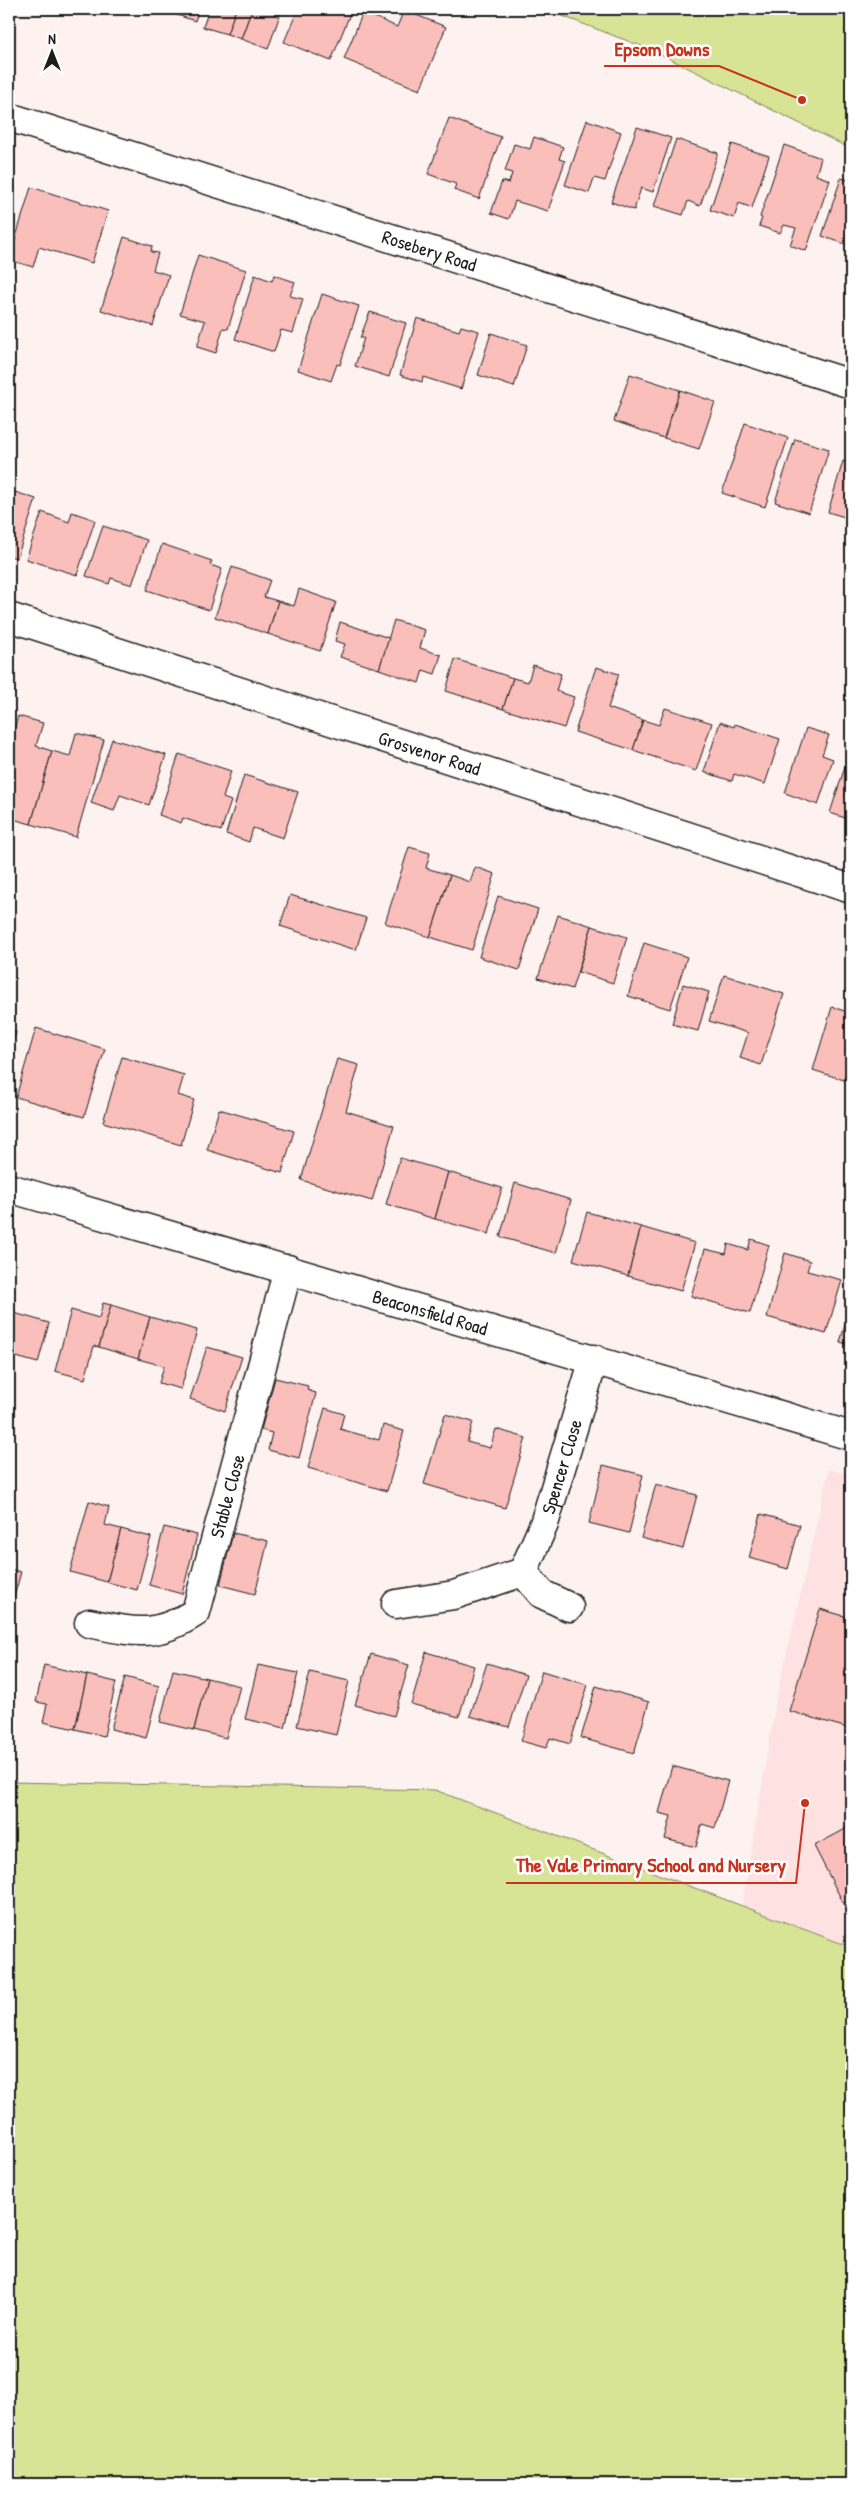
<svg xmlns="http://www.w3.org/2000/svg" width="860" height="2493" font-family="'Patrick Hand',sans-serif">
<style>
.built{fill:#fde2e1}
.green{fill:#d7e496;stroke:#7a8059}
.building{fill:#fabebb;stroke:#1c1c1c}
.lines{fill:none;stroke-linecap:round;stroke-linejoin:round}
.street-casing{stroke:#1c1c1c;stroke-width:31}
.street{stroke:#fff;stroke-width:28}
.labels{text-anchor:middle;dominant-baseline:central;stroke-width:5;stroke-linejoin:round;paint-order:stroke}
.street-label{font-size:19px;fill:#1c1c1c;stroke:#fff}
.leader{fill:none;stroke:#c8321e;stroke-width:2}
.callout-dot{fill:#c8321e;stroke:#fff;stroke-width:2}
.callout-label{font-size:20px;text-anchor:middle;font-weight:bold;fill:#c8321e;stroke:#fff;stroke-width:5;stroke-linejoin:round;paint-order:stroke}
</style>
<rect width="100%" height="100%" fill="#fef2f1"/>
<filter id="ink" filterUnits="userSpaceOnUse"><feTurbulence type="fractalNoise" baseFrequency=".02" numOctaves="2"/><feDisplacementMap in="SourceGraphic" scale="10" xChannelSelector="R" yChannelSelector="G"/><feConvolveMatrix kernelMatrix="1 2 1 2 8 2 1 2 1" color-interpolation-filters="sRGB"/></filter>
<g filter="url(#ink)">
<path class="built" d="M 829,1469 L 851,1475 L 851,1946 L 742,1905 L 776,1700 Z"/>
<g class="green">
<path d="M 544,9 L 851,9 L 851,149 L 654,51 Z"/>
<path d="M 9,1782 L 435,1790 L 851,1947 L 851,2484 L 9,2484 Z"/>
</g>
<g class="building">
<path d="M 172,9 L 199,9 L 195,21 L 171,13 Z"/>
<path d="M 209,9 L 236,9 L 227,34 L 203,27 Z"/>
<path d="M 236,9 L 252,9 L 241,39 L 227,34 Z"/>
<path d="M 252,9 L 282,9 L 268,49 L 241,39 Z"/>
<path d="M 298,9 L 352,9 L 331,61 L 284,42 Z"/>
<path d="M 404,10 L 446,27 L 420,90 L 344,59 L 363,12 L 397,27 Z"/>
<path d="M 449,118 L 501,137 L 479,199 L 454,190 L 456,184 L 428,174 Z"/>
<path d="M 587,120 L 621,132 L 605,181 L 594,178 L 589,193 L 565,185 Z"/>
<path d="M 637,127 L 671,138 L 653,192 L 641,188 L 634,210 L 611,202 Z"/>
<path d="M 534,137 L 563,147 L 559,159 L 565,161 L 548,211 L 515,201 L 509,219 L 491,213 L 502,181 L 509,183 L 512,173 L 505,171 L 514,144 L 530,149 Z"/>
<path d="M 676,139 L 718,153 L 700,206 L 688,201 L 683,215 L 654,206 Z"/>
<path d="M 732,144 L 769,156 L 752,208 L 739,203 L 734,218 L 710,210 Z"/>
<path d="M 784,145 L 821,158 L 816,175 L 830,180 L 806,251 L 790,245 L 796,228 L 784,225 L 780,233 L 759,226 L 762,218 L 760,217 Z"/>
<path d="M 841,178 L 851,181 L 851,246 L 822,236 Z"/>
<path d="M 31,187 L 108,211 L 92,263 L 39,247 L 33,267 L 9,260 Z"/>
<path d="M 124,237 L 152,246 L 151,252 L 158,253 L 153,270 L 169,275 L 153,326 L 101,310 Z"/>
<path d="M 198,255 L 246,270 L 228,329 L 223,328 L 216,353 L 197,347 L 205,321 L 180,314 Z"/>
<path d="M 255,275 L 272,281 L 274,275 L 295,282 L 290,296 L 303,299 L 293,333 L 281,330 L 274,352 L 235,339 Z"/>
<path d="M 322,294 L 359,306 L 340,365 L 337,364 L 331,381 L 298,370 Z"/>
<path d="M 370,312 L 406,323 L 389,377 L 355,366 L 364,338 L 360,338 Z"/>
<path d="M 417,318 L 459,331 L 461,326 L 479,331 L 461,389 L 423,377 L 422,382 L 400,375 Z"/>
<path d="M 491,333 L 527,345 L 514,387 L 478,375 Z"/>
<path d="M 630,374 L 680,390 L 664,438 L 614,421 Z"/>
<path d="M 680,390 L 715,402 L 699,449 L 664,438 Z"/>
<path d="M 745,423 L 788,438 L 765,507 L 722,493 Z"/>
<path d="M 795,439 L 829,449 L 809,513 L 775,502 Z"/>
<path d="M 843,461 L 851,464 L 851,519 L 828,512 Z"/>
<path d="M 9,490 L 36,499 L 17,558 L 9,556 Z"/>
<path d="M 42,512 L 69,522 L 72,512 L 95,520 L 77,575 L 26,559 Z"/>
<path d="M 103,526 L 147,540 L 132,585 L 111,578 L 109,584 L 86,576 Z"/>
<path d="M 162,544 L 212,561 L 210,565 L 222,569 L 209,610 L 147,590 Z"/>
<path d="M 232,567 L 270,580 L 264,597 L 278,601 L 268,634 L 215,617 Z"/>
<path d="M 299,589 L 336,602 L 320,651 L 268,634 L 278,601 L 294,606 Z"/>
<path d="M 394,620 L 425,630 L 420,648 L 441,655 L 435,674 L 423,670 L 419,683 L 379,669 Z"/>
<path d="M 340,622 L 389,638 L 379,669 L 340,657 L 345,644 L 335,641 Z"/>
<path d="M 455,659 L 513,678 L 503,709 L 446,691 Z"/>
<path d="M 533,665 L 561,674 L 556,691 L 574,697 L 564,728 L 503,709 L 513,678 L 528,682 Z"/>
<path d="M 596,667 L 619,674 L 608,708 L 643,720 L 633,750 L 575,732 Z"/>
<path d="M 665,708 L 712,723 L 696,771 L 633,750 L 643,720 L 659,725 Z"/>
<path d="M 18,716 L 43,723 L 36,746 L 52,751 L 31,824 L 9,818 L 9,747 Z"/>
<path d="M 720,722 L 734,727 L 735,724 L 780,739 L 765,784 L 734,774 L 732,781 L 704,772 Z"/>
<path d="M 806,728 L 829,735 L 822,755 L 833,759 L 818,805 L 785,793 Z"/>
<path d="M 76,733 L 104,740 L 76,837 L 31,824 L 52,751 L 70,756 Z"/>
<path d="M 112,739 L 166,755 L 149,805 L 120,795 L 114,811 L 91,803 Z"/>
<path d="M 851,748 L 851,820 L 830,813 Z"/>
<path d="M 179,754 L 231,771 L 223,798 L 231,801 L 221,831 L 183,818 L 181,823 L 159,815 Z"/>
<path d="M 244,775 L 298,792 L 283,838 L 253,828 L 249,842 L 226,834 Z"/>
<path d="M 409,847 L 430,853 L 426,868 L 450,875 L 430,937 L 385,923 Z"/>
<path d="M 475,867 L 495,874 L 472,950 L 430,937 L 450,875 L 470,882 Z"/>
<path d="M 290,895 L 366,918 L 356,950 L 280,926 Z"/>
<path d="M 498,896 L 538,909 L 519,970 L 479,957 Z"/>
<path d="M 558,915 L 592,926 L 572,989 L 538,978 Z"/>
<path d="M 592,926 L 627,937 L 613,983 L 578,972 Z"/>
<path d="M 644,943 L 687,957 L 670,1009 L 628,996 Z"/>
<path d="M 724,975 L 784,994 L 761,1065 L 740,1058 L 748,1033 L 709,1021 Z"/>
<path d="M 683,984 L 709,992 L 698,1031 L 672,1024 Z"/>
<path d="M 832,1007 L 851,1013 L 851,1067 L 847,1081 L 813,1070 Z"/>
<path d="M 36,1028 L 105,1049 L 84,1117 L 16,1097 Z"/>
<path d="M 9,1030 L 16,1032 L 9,1057 Z"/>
<path d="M 122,1057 L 184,1075 L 178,1095 L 194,1100 L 181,1145 L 103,1122 Z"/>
<path d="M 337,1059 L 359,1065 L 346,1111 L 394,1126 L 372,1201 L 301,1180 Z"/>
<path d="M 219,1109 L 294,1131 L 282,1173 L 207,1150 Z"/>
<path d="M 400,1158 L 448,1172 L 435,1219 L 386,1204 Z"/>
<path d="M 448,1172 L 502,1188 L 489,1234 L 435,1219 Z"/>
<path d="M 515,1183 L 571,1200 L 556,1253 L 500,1237 Z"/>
<path d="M 587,1212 L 641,1227 L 628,1276 L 573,1260 Z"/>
<path d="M 641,1227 L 695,1243 L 681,1291 L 628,1276 Z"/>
<path d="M 751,1239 L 769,1245 L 750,1313 L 691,1296 L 705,1249 L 726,1254 L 728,1244 L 748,1250 Z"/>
<path d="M 785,1253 L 810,1261 L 807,1271 L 842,1280 L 826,1334 L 767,1317 Z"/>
<path d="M 103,1303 L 111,1305 L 99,1347 L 94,1346 L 85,1379 L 55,1371 L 71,1310 L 99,1318 Z"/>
<path d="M 851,1304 L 851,1345 L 840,1342 Z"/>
<path d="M 111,1305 L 150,1317 L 138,1359 L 99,1347 Z"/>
<path d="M 14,1313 L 49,1323 L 38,1363 L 9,1355 L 9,1333 Z"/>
<path d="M 150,1317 L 197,1330 L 181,1389 L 159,1383 L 164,1366 L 138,1359 Z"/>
<path d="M 207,1347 L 242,1357 L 225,1411 L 190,1399 Z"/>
<path d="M 275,1378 L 308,1386 L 307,1390 L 316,1393 L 299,1458 L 268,1450 L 272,1433 L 261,1430 Z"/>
<path d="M 325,1408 L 344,1414 L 340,1429 L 379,1440 L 383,1425 L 404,1431 L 387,1491 L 308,1468 Z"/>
<path d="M 445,1414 L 473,1422 L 467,1442 L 490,1448 L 496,1429 L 526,1438 L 505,1508 L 424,1484 Z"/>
<path d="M 603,1465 L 643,1475 L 629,1533 L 589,1523 Z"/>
<path d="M 656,1484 L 697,1495 L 683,1549 L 641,1538 Z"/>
<path d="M 89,1501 L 109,1507 L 105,1525 L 121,1529 L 107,1582 L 70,1572 Z"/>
<path d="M 761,1514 L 800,1525 L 788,1569 L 749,1558 Z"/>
<path d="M 164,1527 L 197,1535 L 182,1594 L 149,1585 Z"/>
<path d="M 121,1529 L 151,1537 L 137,1590 L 107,1582 Z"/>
<path d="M 233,1533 L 268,1541 L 255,1594 L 220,1585 Z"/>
<path d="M 9,1569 L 21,1572 L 10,1611 L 9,1611 Z"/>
<path d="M 820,1609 L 851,1618 L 851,1729 L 789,1711 Z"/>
<path d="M 426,1652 L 474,1666 L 459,1717 L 411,1704 Z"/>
<path d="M 371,1654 L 409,1665 L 394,1716 L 355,1705 Z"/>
<path d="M 487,1663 L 526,1675 L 509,1727 L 470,1716 Z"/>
<path d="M 44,1665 L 87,1675 L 75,1729 L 43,1722 L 47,1704 L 36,1702 Z"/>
<path d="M 258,1665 L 298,1673 L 285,1728 L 245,1719 Z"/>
<path d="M 173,1670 L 207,1678 L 194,1730 L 160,1722 Z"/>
<path d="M 542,1671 L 588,1685 L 570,1744 L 550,1738 L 546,1748 L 521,1741 Z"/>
<path d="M 310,1672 L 349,1681 L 336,1735 L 297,1726 Z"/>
<path d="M 87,1675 L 116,1682 L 104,1736 L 75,1729 Z"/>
<path d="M 125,1677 L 159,1686 L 146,1738 L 111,1729 Z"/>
<path d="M 207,1678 L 240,1686 L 226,1738 L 194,1730 Z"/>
<path d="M 596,1686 L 649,1702 L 634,1753 L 581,1738 Z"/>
<path d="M 672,1766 L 728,1781 L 715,1828 L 702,1824 L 696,1847 L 665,1839 L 671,1816 L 659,1813 Z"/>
<path d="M 851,1826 L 851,1918 L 814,1846 Z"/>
</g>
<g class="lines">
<g class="street-casing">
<g id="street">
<path id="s1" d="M 9,117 L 851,384"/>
<path id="s2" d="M 9,617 L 851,889"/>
<path id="s3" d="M 9,1188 L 851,1436"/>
<path d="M 523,1572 L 542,1594 L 569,1607"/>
<path id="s4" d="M 396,1604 L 454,1595 L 523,1572 L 544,1524 L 594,1359"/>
<path id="s5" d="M 89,1623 C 133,1632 155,1639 196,1612 L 288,1269"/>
</g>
</g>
<use href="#street" class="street"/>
</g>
</g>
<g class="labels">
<g class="street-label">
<text stroke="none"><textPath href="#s1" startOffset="441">Rosebery Road</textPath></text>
<text stroke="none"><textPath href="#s2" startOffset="442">Grosvenor Road</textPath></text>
<text stroke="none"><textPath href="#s3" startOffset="439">Beaconsfield Road</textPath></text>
<text stroke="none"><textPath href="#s4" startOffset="244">Spencer Close</textPath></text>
<text stroke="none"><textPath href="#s5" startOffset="232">Stable Close</textPath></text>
</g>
</g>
<path class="leader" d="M802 100L719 66H604M805 1803L796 1883H506"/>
<g class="callout-dot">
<circle cx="802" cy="100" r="5"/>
<circle cx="805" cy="1803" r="5"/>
</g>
<g class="callout-label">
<text x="662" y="56">Epsom Downs</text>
<text x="651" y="1872">The Vale Primary School and Nursery</text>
</g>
<rect width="860" height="2493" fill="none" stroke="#fff" stroke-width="30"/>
<rect x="15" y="15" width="830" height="2463" fill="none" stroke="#1c1c1c" stroke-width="2" filter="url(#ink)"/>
<g transform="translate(52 52)" stroke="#ffffff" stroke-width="4" paint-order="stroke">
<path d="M0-4L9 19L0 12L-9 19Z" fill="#1c1c1c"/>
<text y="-8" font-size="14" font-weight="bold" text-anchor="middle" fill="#1c1c1c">N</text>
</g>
</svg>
